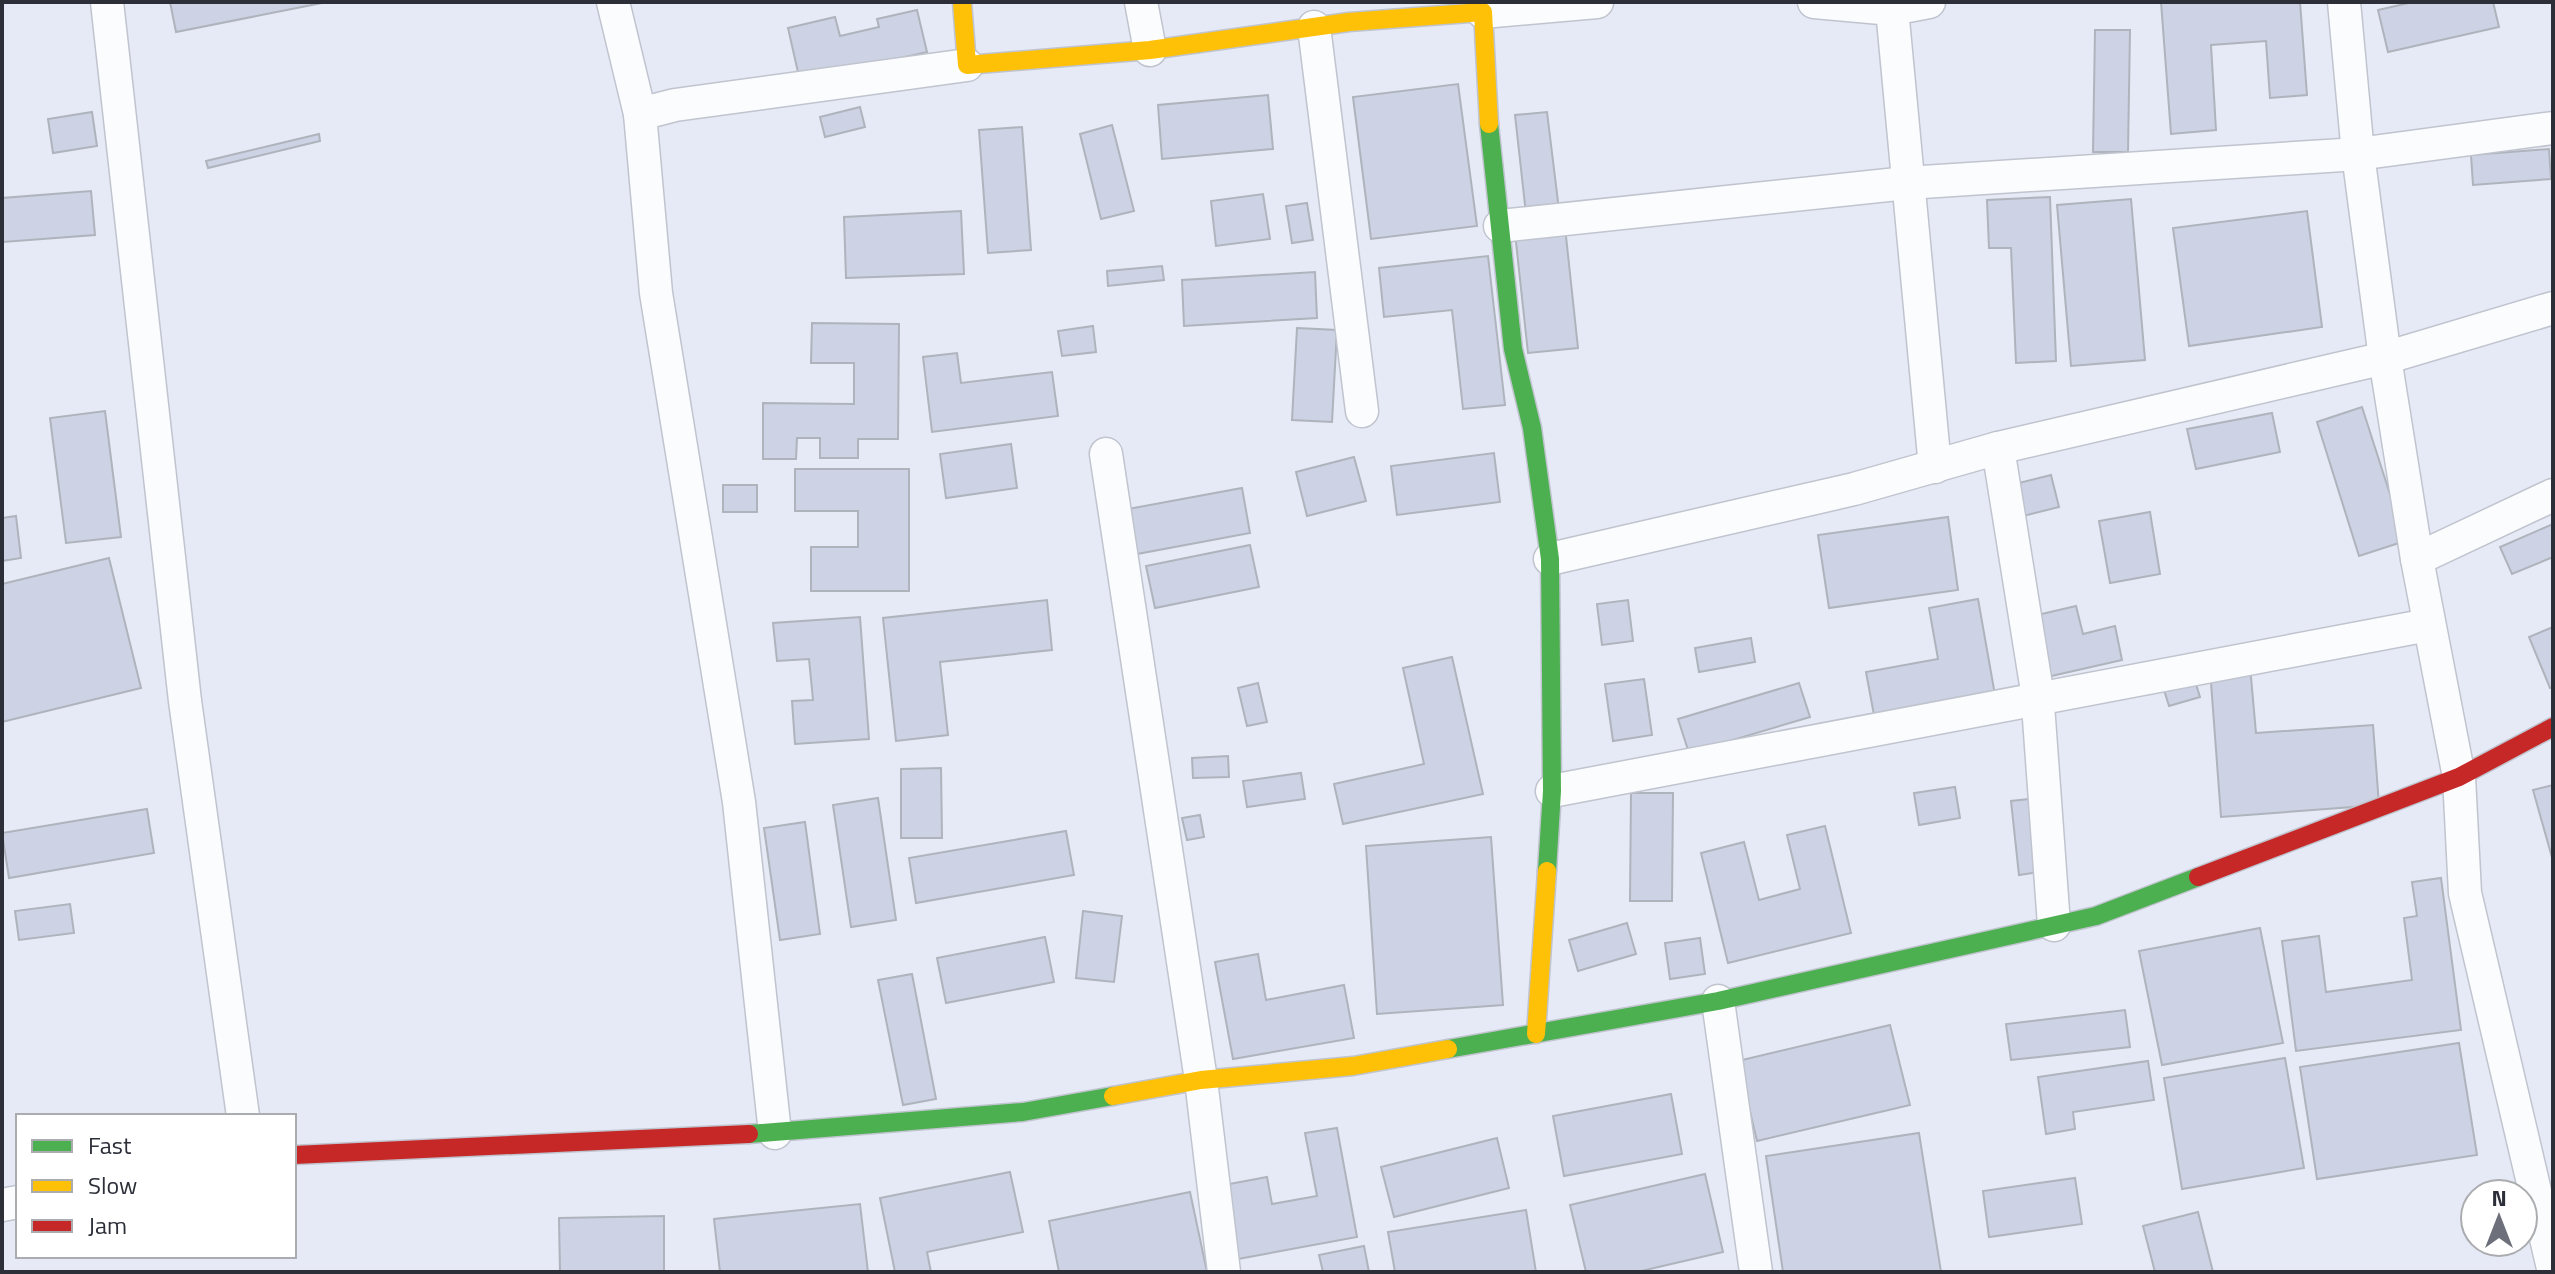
<svg xmlns="http://www.w3.org/2000/svg" width="2555" height="1274" font-family="'Titillium Web',sans-serif">
<style>
.building{fill:#cdd3e5;stroke:#afb3bc;stroke-width:2}
.lines{fill:none;stroke-linecap:round;stroke-linejoin:round}
.street-casing{stroke:#c0c4ce;stroke-width:35}
.fast-casing{stroke:#c0c4ce;stroke-width:21}
.slow-casing{stroke:#c0c4ce;stroke-width:21}
.jam-casing{stroke:#c0c4ce;stroke-width:21}
.street{stroke:#fbfcfe;stroke-width:32}
.fast{stroke:#4caf50;stroke-width:18}
.slow{stroke:#ffc107;stroke-width:18}
.jam{stroke:#c62828;stroke-width:18}
</style>
<rect width="100%" height="100%" fill="#e5eaf6"/>
<g class="building">
<path d="M 170,2 L 327,2 L 176,32 Z"/>
<path d="M 2161,2 L 2300,2 L 2307,95 L 2270,98 L 2266,41 L 2211,45 L 2216,130 L 2171,134 Z"/>
<path d="M 2413,2 L 2493,2 L 2499,27 L 2388,52 L 2378,10 Z"/>
<path d="M 917,10 L 927,52 L 800,81 L 788,28 L 835,17 L 840,36 L 879,27 L 877,19 Z"/>
<path d="M 2095,30 L 2130,30 L 2128,152 L 2093,152 Z"/>
<path d="M 1458,84 L 1477,226 L 1371,239 L 1353,97 Z"/>
<path d="M 1268,95 L 1273,149 L 1162,159 L 1158,105 Z"/>
<path d="M 860,107 L 865,127 L 825,137 L 820,117 Z"/>
<path d="M 92,112 L 97,146 L 53,153 L 48,119 Z"/>
<path d="M 1547,112 L 1559,210 L 1526,214 L 1515,115 Z"/>
<path d="M 1112,125 L 1134,211 L 1101,219 L 1080,134 Z"/>
<path d="M 1022,127 L 1031,250 L 988,253 L 979,130 Z"/>
<path d="M 319,134 L 320,141 L 208,168 L 206,161 Z"/>
<path d="M 2549,149 L 2551,179 L 2473,185 L 2471,155 Z"/>
<path d="M 91,191 L 95,235 L 3,242 L 2,198 Z"/>
<path d="M 1263,194 L 1270,239 L 1216,246 L 1211,201 Z"/>
<path d="M 2050,197 L 2056,361 L 2016,363 L 2011,248 L 1989,248 L 1987,200 Z"/>
<path d="M 2131,199 L 2145,360 L 2071,366 L 2057,205 Z"/>
<path d="M 1307,203 L 1313,240 L 1292,243 L 1286,206 Z"/>
<path d="M 961,211 L 964,274 L 846,278 L 844,217 Z"/>
<path d="M 2307,211 L 2322,327 L 2189,346 L 2173,228 Z"/>
<path d="M 1565,227 L 1578,348 L 1528,353 L 1515,233 Z"/>
<path d="M 1488,256 L 1505,405 L 1463,409 L 1452,310 L 1384,317 L 1379,268 Z"/>
<path d="M 1162,266 L 1164,280 L 1108,286 L 1107,271 Z"/>
<path d="M 1315,272 L 1317,318 L 1184,326 L 1182,280 Z"/>
<path d="M 812,323 L 899,324 L 898,439 L 858,439 L 858,458 L 820,458 L 820,438 L 797,438 L 796,459 L 763,459 L 763,403 L 854,404 L 854,363 L 811,363 Z"/>
<path d="M 1093,326 L 1096,352 L 1062,356 L 1058,331 Z"/>
<path d="M 1297,328 L 1337,330 L 1332,422 L 1292,420 Z"/>
<path d="M 957,353 L 961,383 L 1052,372 L 1058,416 L 932,432 L 923,357 Z"/>
<path d="M 2362,407 L 2405,541 L 2359,556 L 2317,422 Z"/>
<path d="M 105,411 L 121,537 L 66,543 L 50,418 Z"/>
<path d="M 2272,413 L 2280,452 L 2196,469 L 2187,429 Z"/>
<path d="M 1011,444 L 1017,488 L 946,498 L 940,454 Z"/>
<path d="M 1494,453 L 1500,502 L 1397,515 L 1391,466 Z"/>
<path d="M 1354,457 L 1366,501 L 1307,516 L 1296,472 Z"/>
<path d="M 795,469 L 909,469 L 909,591 L 811,591 L 811,547 L 858,547 L 858,511 L 795,511 Z"/>
<path d="M 2051,475 L 2059,507 L 2019,517 L 2011,485 Z"/>
<rect x="723" y="485" width="34" height="27"/>
<path d="M 1242,488 L 1250,533 L 1137,554 L 1128,509 Z"/>
<path d="M 2150,512 L 2160,574 L 2110,583 L 2099,521 Z"/>
<path d="M 16,516 L 21,558 L 2,561 L 2,518 Z"/>
<path d="M 1948,517 L 1958,590 L 1829,608 L 1818,535 Z"/>
<path d="M 2553,524 L 2553,557 L 2512,574 L 2500,547 Z"/>
<path d="M 1250,545 L 1259,587 L 1155,608 L 1146,566 Z"/>
<path d="M 109,558 L 141,688 L 2,722 L 2,584 Z"/>
<path d="M 1978,599 L 1995,695 L 1874,715 L 1866,672 L 1938,659 L 1929,608 Z"/>
<path d="M 1047,600 L 1052,650 L 940,662 L 948,735 L 896,741 L 883,618 Z"/>
<path d="M 1628,600 L 1633,641 L 1602,645 L 1597,604 Z"/>
<path d="M 2076,606 L 2083,634 L 2115,626 L 2122,660 L 2047,677 L 2033,616 Z"/>
<path d="M 860,617 L 869,739 L 795,744 L 792,701 L 813,700 L 809,659 L 777,661 L 773,623 Z"/>
<path d="M 2553,627 L 2553,687 L 2550,688 L 2529,637 Z"/>
<path d="M 1751,638 L 1755,662 L 1699,672 L 1695,648 Z"/>
<path d="M 1452,657 L 1483,794 L 1343,824 L 1334,784 L 1424,764 L 1403,668 Z"/>
<path d="M 2250,666 L 2256,733 L 2373,725 L 2379,805 L 2221,817 L 2210,669 Z"/>
<path d="M 1644,679 L 1652,735 L 1613,741 L 1605,684 Z"/>
<path d="M 2195,681 L 2200,697 L 2169,706 L 2164,690 Z"/>
<path d="M 1258,683 L 1267,722 L 1247,726 L 1238,688 Z"/>
<path d="M 1799,683 L 1810,717 L 1689,753 L 1678,719 Z"/>
<path d="M 1228,756 L 1229,777 L 1193,778 L 1192,758 Z"/>
<path d="M 941,768 L 942,838 L 901,838 L 901,769 Z"/>
<path d="M 1301,773 L 1305,799 L 1247,807 L 1243,781 Z"/>
<path d="M 2553,785 L 2553,861 L 2533,790 Z"/>
<path d="M 1955,787 L 1960,818 L 1919,825 L 1914,793 Z"/>
<path d="M 1631,793 L 1673,793 L 1672,901 L 1630,901 Z"/>
<path d="M 878,798 L 896,920 L 851,927 L 833,805 Z"/>
<path d="M 2039,798 L 2047,871 L 2019,875 L 2011,801 Z"/>
<path d="M 147,809 L 154,853 L 9,878 L 2,833 Z"/>
<path d="M 1200,815 L 1204,837 L 1187,840 L 1182,818 Z"/>
<path d="M 805,822 L 820,934 L 780,940 L 764,828 Z"/>
<path d="M 1825,826 L 1851,933 L 1728,963 L 1701,853 L 1744,842 L 1759,900 L 1800,889 L 1787,835 Z"/>
<path d="M 1066,831 L 1074,875 L 916,903 L 909,858 Z"/>
<path d="M 1491,837 L 1503,1005 L 1377,1014 L 1366,846 Z"/>
<path d="M 2441,878 L 2461,1030 L 2296,1051 L 2282,941 L 2319,936 L 2326,992 L 2412,980 L 2404,918 L 2417,916 L 2412,882 Z"/>
<path d="M 70,904 L 74,933 L 19,940 L 15,911 Z"/>
<path d="M 1083,911 L 1122,916 L 1114,982 L 1076,978 Z"/>
<path d="M 1627,923 L 1636,954 L 1578,971 L 1569,940 Z"/>
<path d="M 2260,928 L 2283,1043 L 2162,1065 L 2139,951 Z"/>
<path d="M 1045,937 L 1054,982 L 946,1003 L 937,958 Z"/>
<path d="M 1700,938 L 1705,974 L 1670,979 L 1665,943 Z"/>
<path d="M 1258,954 L 1266,1000 L 1344,985 L 1354,1038 L 1233,1059 L 1215,962 Z"/>
<path d="M 912,974 L 936,1099 L 903,1105 L 878,980 Z"/>
<path d="M 2125,1010 L 2130,1047 L 2011,1060 L 2006,1024 Z"/>
<path d="M 1890,1025 L 1910,1105 L 1757,1141 L 1738,1061 Z"/>
<path d="M 2459,1043 L 2477,1155 L 2317,1179 L 2300,1067 Z"/>
<path d="M 2285,1058 L 2304,1168 L 2182,1189 L 2164,1078 Z"/>
<path d="M 2148,1061 L 2154,1100 L 2073,1112 L 2075,1129 L 2046,1134 L 2038,1077 Z"/>
<path d="M 1671,1094 L 1682,1154 L 1564,1176 L 1553,1116 Z"/>
<path d="M 1337,1128 L 1357,1237 L 1238,1259 L 1224,1185 L 1267,1177 L 1272,1204 L 1317,1196 L 1305,1133 Z"/>
<path d="M 1919,1133 L 1941,1272 L 1783,1272 L 1766,1156 Z"/>
<path d="M 1497,1138 L 1509,1188 L 1394,1217 L 1381,1167 Z"/>
<path d="M 1010,1172 L 1023,1232 L 927,1252 L 931,1272 L 895,1272 L 880,1198 Z"/>
<path d="M 1705,1174 L 1723,1252 L 1637,1272 L 1586,1272 L 1570,1205 Z"/>
<path d="M 2075,1178 L 2082,1224 L 1989,1237 L 1983,1191 Z"/>
<path d="M 1190,1192 L 1207,1272 L 1059,1272 L 1049,1221 Z"/>
<path d="M 860,1204 L 868,1272 L 720,1272 L 714,1219 Z"/>
<path d="M 1526,1210 L 1536,1272 L 1395,1272 L 1388,1232 Z"/>
<path d="M 2198,1212 L 2213,1272 L 2155,1272 L 2143,1226 Z"/>
<path d="M 664,1216 L 664,1272 L 560,1272 L 559,1218 Z"/>
<path d="M 1364,1246 L 1369,1272 L 1323,1272 L 1319,1255 Z"/>
</g>
<g class="lines">
<g class="street-casing">
<g id="street">
<path d="M 107,2 L 185,701 L 243,1116"/>
<path d="M 613,2 L 640,114"/>
<path d="M 1141,2 L 1150,50"/>
<path d="M 1814,2 L 1892,9"/>
<path d="M 1929,2 L 1892,9 L 1935,467"/>
<path d="M 2344,2 L 2358,154 L 2385,358 L 2417,559 L 2459,777 L 2465,893 L 2553,1268"/>
<path d="M 1483,12 L 1597,2"/>
<path d="M 1314,27 L 1362,411"/>
<path d="M 1500,226 L 1907,183 L 2358,154 L 2553,128"/>
<path d="M 1998,448 L 2037,691 L 2054,925"/>
<path d="M 1106,454 L 1201,1080 L 1224,1272"/>
<path d="M 1550,559 L 1854,489 L 1998,448 L 2385,358 L 2553,308"/>
<path d="M 2417,559 L 2553,495"/>
<path d="M 1552,791 L 2428,625"/>
<path d="M 1718,1001 L 1756,1272"/>
<path d="M 775,1133 L 739,802 L 656,293 L 640,114 L 675,105 L 967,65"/>
<path d="M 2,1205 L 18,1202"/>
</g>
</g>
<g class="fast-casing">
<g id="fast">
<path d="M 1489,124 L 1513,349 L 1532,428 L 1550,559 L 1552,791 L 1547,871"/>
<path d="M 1448,1049 L 1718,1001 L 2096,916 L 2198,877"/>
<path d="M 749,1134 L 1023,1112 L 1113,1096"/>
</g>
</g>
<g class="slow-casing">
<g id="slow">
<path d="M 962,2 L 967,65 L 1150,50 L 1349,22 L 1483,12 L 1489,124"/>
<path d="M 1536,1034 L 1547,871"/>
<path d="M 1113,1096 L 1201,1080 L 1353,1066 L 1448,1049"/>
</g>
</g>
<g class="jam-casing">
<g id="jam">
<path d="M 2198,877 L 2459,777 L 2553,727"/>
<path d="M 294,1155 L 749,1134"/>
</g>
</g>
<use href="#street" class="street"/>
<use href="#fast" class="fast"/>
<use href="#slow" class="slow"/>
<use href="#jam" class="jam"/>
</g>
<rect width="2555" height="1274" fill="none" stroke="#2c2f38" stroke-width="8"/>
<rect x="16" y="1114" width="280" height="144" fill="#ffffff" stroke="#abacaf" stroke-width="2"/>
<rect x="32" y="1140" width="40" height="12" fill="#4caf50" stroke="#abacaf" stroke-width="2"/>
<text x="88" y="1154" font-size="24" fill="#2c2f38">Fast</text>
<rect x="32" y="1180" width="40" height="12" fill="#ffc107" stroke="#abacaf" stroke-width="2"/>
<text x="88" y="1194" font-size="24" fill="#2c2f38">Slow</text>
<rect x="32" y="1220" width="40" height="12" fill="#c62828" stroke="#abacaf" stroke-width="2"/>
<text x="88" y="1234" font-size="24" fill="#2c2f38">Jam</text>
<g transform="translate(2499 1218)"><circle r="38" fill="#ffffff" stroke="#abacaf" stroke-width="2"/>
<path d="M0-6L14 30L0 20L-14 30Z" fill="#6d707a"/>
<text y="-12" font-size="22" font-weight="bold" text-anchor="middle" fill="#2c2f38">N</text>
</g>
</svg>
